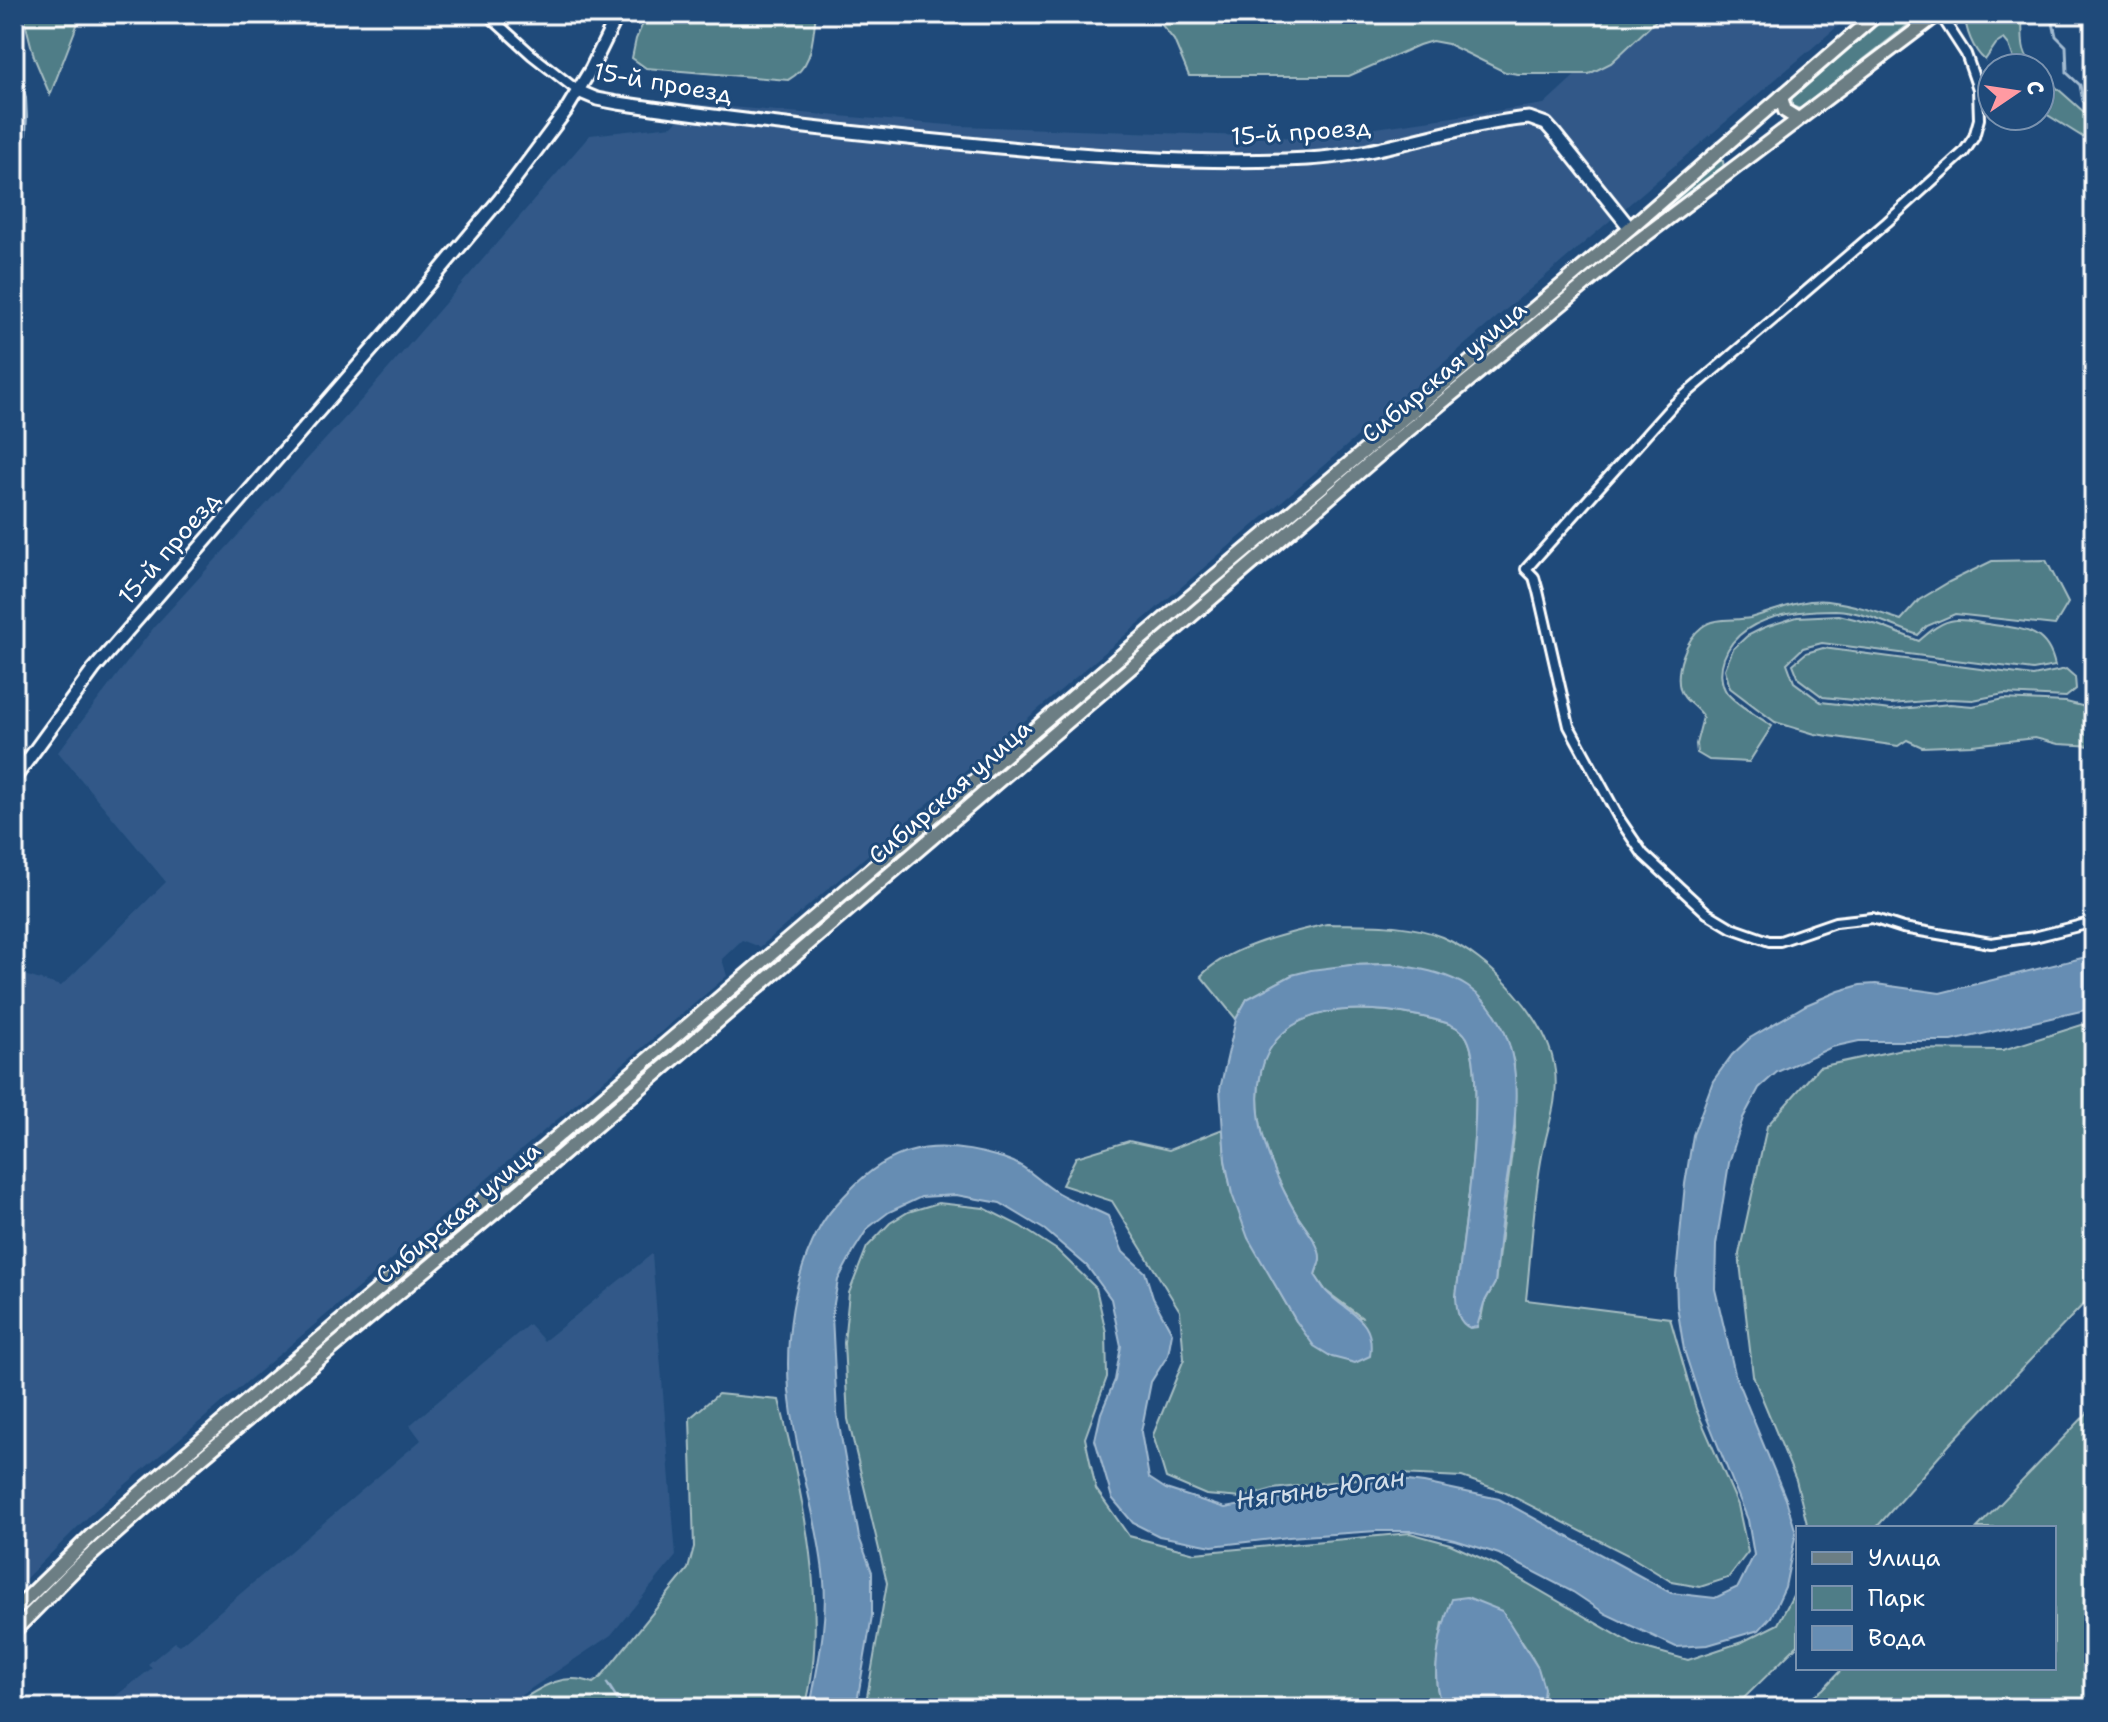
<svg xmlns="http://www.w3.org/2000/svg" width="2108" height="1722" font-family="'Shantell Sans',sans-serif">
<style>
.built{fill:#305988}
.green{fill:#4f7d87;stroke:#a7bec3;stroke-width:2}
.water{fill:#668db3;stroke:#a3bbd1;stroke-width:2}
.lines{fill:none;stroke-linecap:round;stroke-linejoin:round}
.stream{stroke:#a3bbd1;stroke-width:3}
.street-casing{stroke:#fff;stroke-width:14}
.secondary-casing{stroke:#fff;stroke-width:17}
.primary-casing{stroke:#fff;stroke-width:18}
.street{stroke:#1f4a7a;stroke-width:8}
.secondary{stroke:#1f4a7a;stroke-width:11}
.primary{stroke:#6c7e84;stroke-width:12}
.labels{text-anchor:middle;dominant-baseline:central;stroke-width:6;stroke-linejoin:round;paint-order:stroke}
.street-label{font-size:24px;fill:#fff;stroke:#1f4a7a}
.water-label{font-size:26px;font-style:italic;fill:#d1dde8;stroke:#1f4a7a}
</style>
<rect width="100%" height="100%" fill="#1f4a7a"/>
<filter id="ink" filterUnits="userSpaceOnUse"><feTurbulence type="fractalNoise" baseFrequency=".0125" numOctaves="2"/><feDisplacementMap in="SourceGraphic" scale="16" xChannelSelector="R" yChannelSelector="G"/><feConvolveMatrix kernelMatrix="1 2 1 2 8 2 1 2 1" color-interpolation-filters="sRGB"/></filter>
<g filter="url(#ink)">
<g class="built">
<path d="M 1642,14 L 1852,14 L 760,947 L 742,940 L 722,959 L 727,976 L 93,1512 L 14,1590 L 14,972 L 61,986 L 166,882 L 58,752 L 155,626 L 364,397 L 590,135 L 672,126 L 692,104 L 961,126 L 1306,138 L 1544,104 Z"/>
<path d="M 652,1254 L 676,1556 L 611,1635 L 502,1708 L 100,1708 L 152,1668 L 148,1664 L 175,1642 L 180,1645 L 421,1440 L 410,1425 L 529,1324 L 544,1341 Z"/>
</g>
<g class="green">
<path d="M 23,14 L 85,14 L 79,20 L 50,95 L 34,57 Z"/>
<path d="M 647,14 L 816,14 C 812,40 814,66 788,80 L 646,68 L 632,58 L 636,39 Z"/>
<path d="M 1153,14 L 1663,14 L 1611,63 L 1589,74 L 1518,74 L 1505,72 L 1448,44 L 1432,41 L 1419,45 L 1349,76 L 1189,76 L 1174,40 Z"/>
<path d="M 1890,14 L 1922,14 L 1800,109 L 1792,106 L 1792,98 Z"/>
<path d="M 2021,14 C 2025,37 2017,48 2035,68 L 2017,68 L 2009,45 L 2004,39 L 1996,44 L 1985,60 C 1973,50 1965,29 1965,14 Z"/>
<path d="M 2040,73 L 2094,121 L 2094,144 L 2046,114 L 2040,106 Z"/>
<path d="M 1718,160 L 1723,161 L 1724,168 L 1667,210 L 1665,207 Z"/>
<path d="M 2046,560 L 2068,603 L 2055,625 L 1955,614 L 1927,626 L 1918,635 C 1893,626 1863,611 1835,610 C 1797,610 1739,616 1724,658 C 1720,669 1720,683 1727,693 C 1738,706 1758,716 1772,726 L 1749,762 L 1709,760 L 1697,753 L 1696,744 L 1703,717 C 1697,706 1683,701 1680,689 C 1675,670 1686,639 1702,627 C 1715,617 1734,621 1750,618 C 1776,611 1801,598 1828,601 C 1854,604 1877,612 1901,620 L 1919,600 L 1949,582 L 1992,561 Z"/>
<path d="M 1839,615 L 1878,625 L 1919,641 C 1929,632 1941,621 1956,620 C 1966,619 1978,623 1987,624 C 2020,629 2047,627 2055,666 L 2033,670 L 1822,643 L 1803,648 L 1787,663 L 1794,682 L 1821,702 L 1891,710 L 1950,704 L 1973,706 L 2004,699 L 2066,702 L 2094,709 L 2094,746 L 2058,744 L 2035,738 L 1972,745 L 1922,747 L 1907,740 L 1898,746 L 1815,734 L 1775,722 L 1730,688 L 1725,669 L 1733,649 L 1747,636 L 1765,627 L 1797,617 Z"/>
<path d="M 1823,648 L 2033,676 L 2066,669 L 2075,677 L 2076,689 L 2066,697 L 2004,694 L 1973,700 L 1950,699 L 1891,704 L 1823,697 L 1799,679 L 1793,664 L 1806,653 Z"/>
<path d="M 1327,924 C 1364,925 1407,922 1442,937 C 1489,957 1549,1018 1555,1071 C 1559,1103 1546,1130 1541,1161 C 1533,1206 1531,1254 1526,1300 L 1670,1318 L 1696,1409 L 1738,1505 L 1748,1552 L 1728,1578 L 1700,1587 L 1672,1582 L 1628,1555 L 1504,1492 L 1462,1477 L 1399,1474 L 1273,1489 L 1242,1498 L 1206,1495 L 1166,1478 L 1153,1435 L 1184,1359 L 1180,1311 L 1112,1201 L 1062,1185 L 1076,1157 L 1129,1141 L 1169,1150 L 1223,1129 L 1225,1160 L 1232,1194 L 1273,1281 L 1296,1321 L 1361,1317 L 1326,1291 L 1315,1275 C 1316,1270 1320,1263 1320,1258 C 1319,1243 1304,1227 1297,1215 C 1273,1174 1250,1119 1261,1071 C 1278,1000 1363,1005 1419,1016 C 1435,1020 1459,1023 1467,1038 C 1489,1080 1462,1244 1456,1297 L 1481,1319 L 1484,1303 L 1495,1283 L 1515,1128 L 1514,1063 L 1505,1034 L 1488,1005 L 1392,964 L 1351,965 L 1292,975 L 1247,999 L 1236,1019 L 1201,976 C 1228,946 1289,933 1327,924 Z"/>
<path d="M 2094,1021 L 2094,1293 L 1950,1444 L 1876,1528 L 1808,1528 L 1796,1480 L 1753,1376 L 1739,1254 L 1767,1126 L 1819,1067 L 1902,1049 L 2003,1050 Z"/>
<path d="M 938,1203 L 984,1208 L 1020,1226 L 1057,1250 L 1096,1288 L 1106,1332 L 1107,1377 L 1085,1438 L 1096,1489 L 1129,1536 L 1195,1553 L 1410,1533 L 1450,1544 L 1494,1564 L 1634,1645 L 1688,1660 L 1742,1642 L 1778,1624 L 1798,1586 L 1798,1645 L 1741,1701 L 1730,1708 L 1542,1708 C 1546,1676 1534,1658 1515,1632 L 1443,1622 C 1439,1647 1429,1687 1445,1708 L 865,1708 L 887,1583 L 848,1419 L 844,1343 L 849,1293 L 867,1247 L 890,1223 L 908,1212 Z"/>
<path d="M 718,1394 L 779,1400 C 802,1490 830,1617 805,1708 L 509,1708 C 536,1691 560,1670 593,1683 L 601,1677 L 688,1569 L 694,1547 L 690,1418 Z"/>
<path d="M 2094,1406 L 2094,1708 L 1799,1708 L 1823,1689 L 1843,1668 L 2054,1668 L 2054,1528 L 1977,1528 Z"/>
</g>
<g class="water">
<path d="M 14,44 L 26,98 L 27,117 L 24,169 L 19,199 L 22,222 L 14,268 Z"/>
<path d="M 2094,955 L 2094,1008 L 1952,1041 L 1859,1041 L 1832,1047 L 1777,1072 L 1759,1088 L 1743,1118 L 1729,1163 L 1716,1245 L 1715,1289 L 1736,1378 L 1786,1499 L 1796,1533 L 1785,1587 L 1771,1617 L 1759,1630 L 1708,1645 L 1676,1647 L 1606,1614 L 1573,1592 L 1499,1554 L 1455,1540 L 1414,1531 L 1377,1531 L 1289,1537 L 1212,1546 L 1159,1536 L 1133,1523 L 1112,1498 L 1095,1440 L 1101,1413 L 1115,1380 L 1121,1346 L 1111,1299 L 1087,1266 L 1045,1230 L 1000,1203 L 956,1195 L 921,1197 L 889,1212 L 868,1228 L 854,1250 L 838,1280 L 832,1315 L 837,1414 L 859,1537 L 872,1572 L 872,1616 L 856,1708 L 810,1708 C 817,1667 828,1624 824,1581 C 818,1517 795,1455 789,1390 C 785,1338 793,1278 818,1231 C 827,1213 842,1198 856,1184 C 901,1141 946,1141 1003,1158 C 1029,1166 1037,1181 1058,1193 C 1074,1202 1092,1208 1108,1216 L 1123,1252 L 1145,1272 L 1153,1298 L 1172,1333 L 1168,1355 L 1151,1382 L 1141,1432 L 1149,1478 L 1166,1489 L 1225,1508 L 1392,1479 L 1424,1483 L 1499,1499 L 1671,1593 L 1715,1598 L 1738,1587 L 1754,1555 L 1748,1520 L 1704,1411 L 1684,1350 L 1677,1306 L 1676,1276 L 1685,1184 L 1693,1135 L 1713,1081 L 1732,1055 L 1750,1038 L 1806,1005 L 1839,991 L 1860,985 L 1876,984 L 1940,993 Z"/>
<path d="M 1392,964 C 1419,969 1445,972 1468,987 C 1535,1033 1515,1125 1505,1192 C 1501,1222 1498,1252 1495,1283 L 1484,1303 L 1477,1327 L 1470,1328 C 1457,1322 1457,1310 1456,1297 C 1462,1245 1489,1080 1467,1038 C 1459,1023 1435,1020 1419,1016 C 1363,1005 1278,1000 1261,1072 C 1250,1120 1273,1174 1297,1215 C 1304,1227 1320,1244 1320,1258 C 1320,1263 1316,1270 1315,1275 C 1319,1280 1322,1287 1326,1291 C 1347,1314 1376,1317 1370,1356 L 1355,1363 L 1332,1357 L 1314,1346 L 1296,1321 L 1248,1238 L 1232,1194 L 1225,1160 L 1220,1089 L 1236,1019 L 1247,999 L 1292,975 L 1311,970 L 1351,965 Z"/>
<path d="M 1467,1597 L 1502,1611 L 1538,1668 L 1544,1688 L 1542,1708 L 1445,1708 C 1426,1684 1442,1624 1452,1599 Z"/>
</g>
<g class="lines">
<g class="stream">
<path d="M 2051,14 L 2056,36 L 2066,46 L 2067,73 L 2080,85 L 2083,101 L 2091,102 L 2094,107"/>
<path d="M 607,1683 L 623,1708"/>
</g>
<g class="street-casing">
<g id="street">
<path d="M 487,14 L 532,55 L 578,91"/>
<path d="M 1940,14 L 1966,54 L 1978,89 L 1979,119 L 1974,137 L 1964,152 L 1887,222 L 1672,406 L 1526,569 L 1534,577 L 1538,591 L 1569,726 L 1620,820 L 1643,854 L 1707,913 L 1732,928 L 1769,941 L 1780,941 L 1835,922 L 1872,918 L 1903,928 L 1991,943 L 2034,937 L 2094,922"/>
</g>
</g>
<g class="secondary-casing">
<g id="secondary">
<path d="M 578,91 L 597,99 L 618,103 C 734,120 851,133 968,144 C 1081,155 1194,165 1308,159 C 1383,155 1454,125 1529,118 L 1546,124 L 1555,134 L 1630,228"/>
<path d="M 14,779 L 94,669 L 410,306 L 500,199 L 565,112 L 591,69 L 618,14"/>
</g>
</g>
<g class="primary-casing">
<g id="primary">
<path d="M 1781,97 L 1785,111 L 1798,119"/>
<path d="M 14,1611 L 93,1534 L 185,1454 L 1189,598 L 1630,228 L 1877,14"/>
<path d="M 14,1631 L 74,1570 L 194,1464 L 502,1206 L 1400,437 L 1639,240 L 1938,14"/>
</g>
</g>
<use href="#street" class="street"/>
<use href="#secondary" class="secondary"/>
<use href="#primary" class="primary"/>
</g>
</g>
<g class="labels">
<g class="street-label">
<text transform="translate(663 83) rotate(10)">15-й проезд</text>
<text transform="translate(1301 132) rotate(-4)">15-й проезд</text>
<text transform="translate(1444 372) rotate(-40)">Сибирская улица</text>
<text transform="translate(169 548) rotate(-49)">15-й проезд</text>
<text transform="translate(950 792) rotate(-41)">Сибирская улица</text>
<text transform="translate(458 1213) rotate(-40)">Сибирская улица</text>
</g>
<g class="water-label">
<text transform="translate(1320 1488) rotate(-8)">Нягынь-Юган</text>
</g>
</g>
<rect width="2108" height="1722" fill="none" stroke="#1f4a7a" stroke-width="48"/>
<rect x="24" y="24" width="2060" height="1674" fill="none" stroke="#fff" stroke-width="3" filter="url(#ink)"/>
<rect x="1796" y="1526" width="260" height="144" fill="#1f4a7a" stroke="#7992af" stroke-width="2"/>
<rect x="1812" y="1552" width="40" height="12" fill="#6c7e84" stroke="#7992af" stroke-width="2"/>
<text x="1868" y="1566" font-size="24" fill="#ffffff">Улица</text>
<rect x="1812" y="1586" width="40" height="24" fill="#4f7d87" stroke="#7992af" stroke-width="2"/>
<text x="1868" y="1606" font-size="24" fill="#ffffff">Парк</text>
<rect x="1812" y="1626" width="40" height="24" fill="#668db3" stroke="#7992af" stroke-width="2"/>
<text x="1868" y="1646" font-size="24" fill="#ffffff">Вода</text>
<g transform="translate(2016 92) rotate(77)"><circle r="38" fill="#1f4a7a" stroke="#7992af" stroke-width="2"/>
<path d="M0-6L14 30L0 20L-14 30Z" fill="#ff9aa2"/>
<text y="-12" font-size="22" font-weight="bold" text-anchor="middle" fill="#ffffff">С</text>
</g>
</svg>
